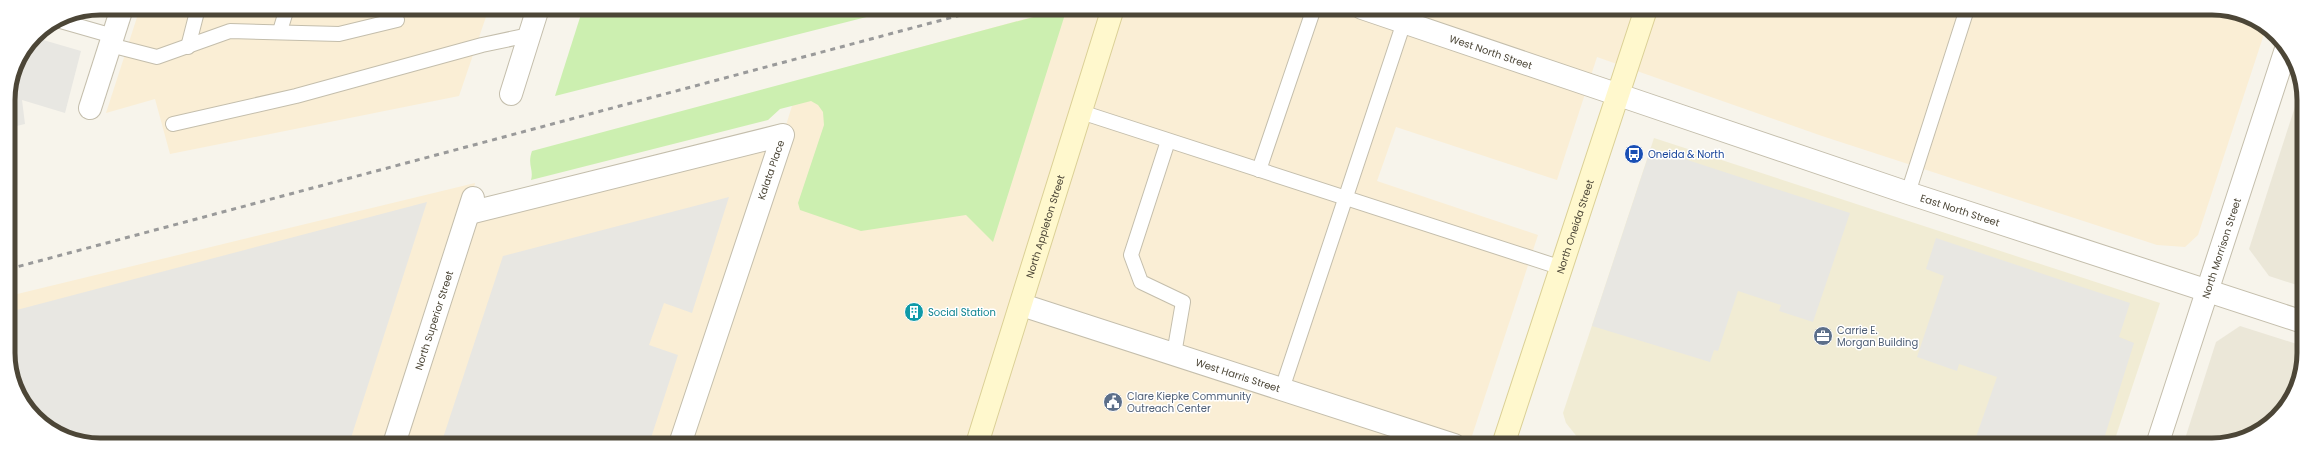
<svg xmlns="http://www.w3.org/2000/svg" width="2312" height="453" font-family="Poppins,sans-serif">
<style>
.residential{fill:#ebe7d8}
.commercial{fill:#faeed5}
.education{fill:#f1ecd4}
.green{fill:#ccefb0}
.parking{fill:#e8e7e2}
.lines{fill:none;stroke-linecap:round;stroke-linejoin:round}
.service-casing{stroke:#c4beac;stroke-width:16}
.minor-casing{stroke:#c4beac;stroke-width:24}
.tertiary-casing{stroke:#c4beac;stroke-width:24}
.secondary-casing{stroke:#dbd096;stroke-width:24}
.service{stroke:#fff;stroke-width:14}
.minor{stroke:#fff;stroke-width:22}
.tertiary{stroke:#fff;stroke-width:22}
.secondary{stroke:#fff8cd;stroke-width:22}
.rail{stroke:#9a9a9a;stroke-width:3;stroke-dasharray:5 5;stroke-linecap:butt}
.labels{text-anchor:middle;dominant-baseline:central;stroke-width:3;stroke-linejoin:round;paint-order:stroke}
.street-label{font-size:10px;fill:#4c4637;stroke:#fff}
.transit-label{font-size:10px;fill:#164399;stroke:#fff;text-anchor:start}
.culture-label{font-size:10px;fill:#0d838f;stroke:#fff;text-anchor:start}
.service-label{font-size:10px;fill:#4e5e75;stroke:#fff;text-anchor:start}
.rim{fill:none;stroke:#4c4637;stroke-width:5}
</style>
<rect width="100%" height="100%" fill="#f7f4eb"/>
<g class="residential">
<path d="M 2302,85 L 2303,287 L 2269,276 L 2249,249 Z"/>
<path d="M 2240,326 L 2303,346 L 2303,366 L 2294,394 L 2273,422 L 2218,445 L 2183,445 L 2216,342 Z"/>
</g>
<g class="commercial">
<path d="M 140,8 L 489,8 L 459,96 L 170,154 L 155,99 L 106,113 Z"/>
<path d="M 1065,8 L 2225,9 L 2266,28 L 2198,235 L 2185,247 L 2157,245 L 1822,136 L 1597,57 L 1557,180 L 1396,127 L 1377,181 L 1538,235 L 1469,445 L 87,444 L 39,422 L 10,372 L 9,296 L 475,183 L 469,212 L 783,135 L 800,80 Z"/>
</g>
<path class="education" d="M 1654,138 L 2160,303 L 2113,445 L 1590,445 L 1578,438 L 1566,423 L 1563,413 Z"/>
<g class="green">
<path d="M 583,8 L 902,8 L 555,96 Z"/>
<path d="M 1067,8 L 993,242 L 966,215 L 861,231 L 800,210 L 798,203 L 824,125 L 823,112 L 818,105 L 811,101 L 780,109 L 768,120 L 531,180 C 534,169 527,165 532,151 Z"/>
</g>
<g class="parking">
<path d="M 33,37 L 81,51 L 65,113 L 22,100 L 25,124 L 8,128 L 8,99 L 15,64 Z"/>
<path d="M 1651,148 L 1850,213 L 1813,322 L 1779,311 L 1781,305 L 1738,291 L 1718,351 L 1714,350 L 1710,362 L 1592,326 Z"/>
<path d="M 729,197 L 692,313 L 664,303 L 649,345 L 678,355 L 649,444 L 441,444 L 503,256 Z"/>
<path d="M 427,202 L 349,444 L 87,444 L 39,422 L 10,371 L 9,312 Z"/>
<path d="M 1936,238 L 2130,303 L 2119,337 L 2134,343 L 2102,445 L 1983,445 L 1984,440 L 1976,437 L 1997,377 L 1959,364 L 1957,371 L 1917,357 L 1944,276 L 1926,269 Z"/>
</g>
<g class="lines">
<g class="service-casing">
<g id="service">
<path d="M 57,20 L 113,36"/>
<path d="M 280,31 L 287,8"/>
<path d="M 110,45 L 157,57 L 230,31 L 339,34 L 397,20"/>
<path d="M 188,47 L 198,8"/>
<path d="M 1081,112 L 1562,268"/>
<path d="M 173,124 L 296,96 L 482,45 L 529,35"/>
<path d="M 1168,141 L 1131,255 L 1141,282 L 1183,302 L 1174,354"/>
<path d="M 1259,170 L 1314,8"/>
<path d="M 1908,193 L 1967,9"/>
<path d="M 1282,389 L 1404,22"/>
</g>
</g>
<g class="minor-casing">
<g id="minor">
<path d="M 511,94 L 538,8"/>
<path id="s1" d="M 1619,95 L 1908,193 L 2303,322"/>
<path d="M 90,108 L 122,8"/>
<path d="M 469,213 L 783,135 L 680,444"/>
<path id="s2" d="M 1022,305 L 1454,445"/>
<path id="s3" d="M 394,444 L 473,198"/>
</g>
</g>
<g class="tertiary-casing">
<g id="tertiary">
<path id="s4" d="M 1362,8 L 1619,95"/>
<path id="s5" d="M 2157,445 L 2285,52"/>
</g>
</g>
<g class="secondary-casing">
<g id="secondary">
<path id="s6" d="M 977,444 L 1113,8"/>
<path id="s7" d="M 1503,445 L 1646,9"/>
</g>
</g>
<use href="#service" class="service"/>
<use href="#minor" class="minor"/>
<use href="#tertiary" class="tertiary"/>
<use href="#secondary" class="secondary"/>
<path class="rail" d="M 9,269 L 987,8"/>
</g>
<defs>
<g id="bus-disc" transform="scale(1)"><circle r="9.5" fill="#1a4fb4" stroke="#fff"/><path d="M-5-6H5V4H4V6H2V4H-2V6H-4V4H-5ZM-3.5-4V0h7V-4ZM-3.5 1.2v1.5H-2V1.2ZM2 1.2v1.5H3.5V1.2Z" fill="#fff"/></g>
<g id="building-disc" transform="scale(1)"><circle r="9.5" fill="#0f9aa8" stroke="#fff"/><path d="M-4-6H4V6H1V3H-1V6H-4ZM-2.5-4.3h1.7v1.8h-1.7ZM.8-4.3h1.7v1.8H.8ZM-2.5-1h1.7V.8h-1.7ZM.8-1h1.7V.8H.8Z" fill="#fff"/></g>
<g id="office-disc" transform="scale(1)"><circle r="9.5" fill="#5c6f8a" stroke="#fff"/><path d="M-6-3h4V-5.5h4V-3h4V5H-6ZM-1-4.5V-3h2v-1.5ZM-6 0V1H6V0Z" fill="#fff"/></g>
<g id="civic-disc" transform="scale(1)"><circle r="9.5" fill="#5c6f8a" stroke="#fff"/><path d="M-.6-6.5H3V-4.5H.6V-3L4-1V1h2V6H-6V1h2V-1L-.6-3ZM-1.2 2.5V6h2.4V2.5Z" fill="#fff"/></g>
</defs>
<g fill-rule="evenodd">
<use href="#bus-disc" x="1634" y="154"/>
<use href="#building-disc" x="914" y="312"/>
<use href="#office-disc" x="1823" y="336"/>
<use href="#civic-disc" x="1113" y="402"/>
</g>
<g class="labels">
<g class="street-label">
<text stroke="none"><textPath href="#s4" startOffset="136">West North Street</textPath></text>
<text transform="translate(771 170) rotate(-71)">Kalata Place</text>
<text stroke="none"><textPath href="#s1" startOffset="360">East North Street</textPath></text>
<text stroke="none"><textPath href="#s6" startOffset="228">North Appleton Street</textPath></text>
<text stroke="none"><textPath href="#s7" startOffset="230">North Oneida Street</textPath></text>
<text stroke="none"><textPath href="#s5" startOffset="207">North Morrison Street</textPath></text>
<text stroke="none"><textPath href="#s3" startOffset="130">North Superior Street</textPath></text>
<text stroke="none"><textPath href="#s2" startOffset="227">West Harris Street</textPath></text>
</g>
<g class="transit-label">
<text x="1648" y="154">Oneida &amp; North</text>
</g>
<g class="culture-label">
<text x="928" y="312">Social Station</text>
</g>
<g class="service-label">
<text x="1837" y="330">Carrie E.<tspan x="1837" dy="12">Morgan Building</tspan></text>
<text x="1127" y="396">Clare Kiepke Community<tspan x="1127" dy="12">Outreach Center</tspan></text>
</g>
</g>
<path d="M0 0H2312V453H0ZM100 15H2212A85 85 0 0 1 2297 100V353A85 85 0 0 1 2212 438H100A85 85 0 0 1 15 353V100A85 85 0 0 1 100 15Z" fill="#fff" fill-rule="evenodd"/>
<path class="rim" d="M100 15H2212A85 85 0 0 1 2297 100V353A85 85 0 0 1 2212 438H100A85 85 0 0 1 15 353V100A85 85 0 0 1 100 15Z"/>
</svg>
